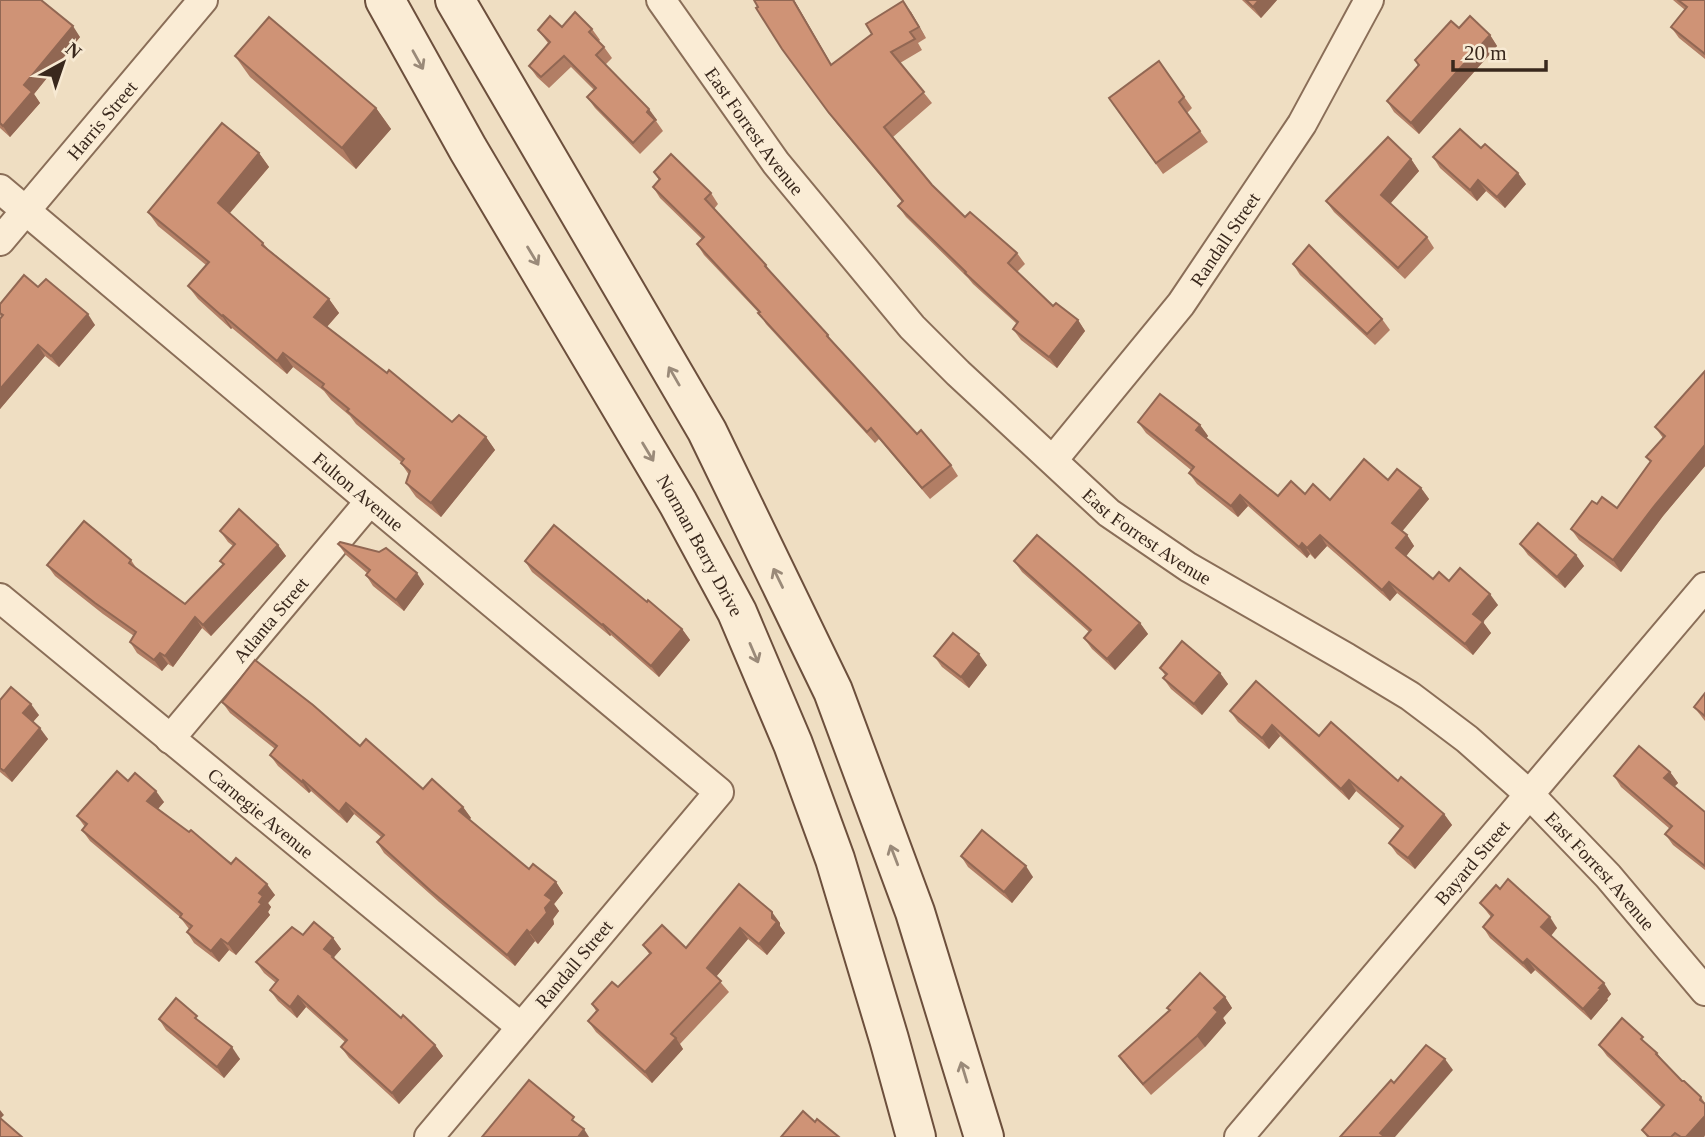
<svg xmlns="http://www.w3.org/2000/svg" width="1705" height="1137" font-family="'Times New Roman',serif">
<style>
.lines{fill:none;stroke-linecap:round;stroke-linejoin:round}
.minor-casing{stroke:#8a6e58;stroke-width:32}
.secondary-casing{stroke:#6c4f3c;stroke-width:42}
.minor{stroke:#faecd5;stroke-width:28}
.secondary{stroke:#faecd5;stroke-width:38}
.wall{fill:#b27e65}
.shaded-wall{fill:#916753}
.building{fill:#cf9376;stroke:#916753;stroke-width:2}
.oneway{stroke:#9a8a79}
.labels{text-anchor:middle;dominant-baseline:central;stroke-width:5;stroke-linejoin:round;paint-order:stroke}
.street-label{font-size:19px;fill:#39281d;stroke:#f7e9d2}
</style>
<rect width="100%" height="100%" fill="#efdec2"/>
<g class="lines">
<g class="minor-casing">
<g id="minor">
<path id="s1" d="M 661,0 L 776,163 L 912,327 L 958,373 L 1109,513 L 1188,567 L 1347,658 L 1410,696 L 1467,739 L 1530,795 L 1608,876 L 1705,991"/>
<path id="s2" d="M 0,189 L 370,501 L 719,792 L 429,1137"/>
<path id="s3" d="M 0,241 L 203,0"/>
<path id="s4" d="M 1053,460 L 1181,304 L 1302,124 L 1369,0"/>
<path id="s5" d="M 0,598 L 521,1027"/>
<path id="s6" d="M 170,739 L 370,501"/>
<path id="s7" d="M 1239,1137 L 1705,587"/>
</g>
</g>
<g class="secondary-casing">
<g id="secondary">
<path id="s8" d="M 385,0 L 468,149 L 678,503 L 737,612 L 793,744 L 835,859 L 889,1039 L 916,1137"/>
<path d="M 455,0 L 707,431 L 833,691 L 915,912 L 984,1137"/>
</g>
</g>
<use href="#minor" class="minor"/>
<use href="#secondary" class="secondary"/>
</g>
<g class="wall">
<path d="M 0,0 L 80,37 L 34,94 L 40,103 L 10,137 L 0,128 Z"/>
<path d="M 754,0 L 794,0 L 831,64 L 911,12 L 926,38 L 918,43 L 922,50 L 900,63 L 932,103 L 893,137 L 932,185 L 965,217 L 1017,253 L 1025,264 L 1017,272 L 1053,306 L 1078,320 L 1085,331 L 1057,368 L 1021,340 L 1013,329 L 1017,324 L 973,284 L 968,278 L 906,217 L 898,206 L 902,202 L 837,124 L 782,49 Z"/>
<path d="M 1242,0 L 1277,0 L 1261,18 Z"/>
<path d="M 1673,0 L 1705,0 L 1705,59 L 1679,38 L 1671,27 L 1685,10 Z"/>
<path d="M 562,27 L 592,29 L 600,40 L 599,41 L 604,47 L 612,58 L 605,65 L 657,120 L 656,121 L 663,131 L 640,154 L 595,108 L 587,97 L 594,90 L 571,67 L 549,88 L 537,77 L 529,66 L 548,43 L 538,30 Z"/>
<path d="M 1459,28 L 1490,35 L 1497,46 L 1419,134 L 1394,112 L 1387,101 L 1418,66 L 1415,60 Z"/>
<path d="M 235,56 L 376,108 L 391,129 L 356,169 L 250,77 Z"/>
<path d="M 1159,61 L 1192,108 L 1187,113 L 1208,142 L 1163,174 L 1109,98 Z"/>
<path d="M 259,153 L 269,167 L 230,213 L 263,243 L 268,249 L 329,299 L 339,313 L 327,327 L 452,422 L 486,437 L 495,450 L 441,517 L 416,497 L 406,483 L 409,475 L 401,463 L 401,462 L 356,424 L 350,416 L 331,400 L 324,391 L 293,367 L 287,374 L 232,328 L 231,329 L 198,299 L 188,286 L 206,265 L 158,226 L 148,212 Z"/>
<path d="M 1433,157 L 1526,184 L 1505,208 L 1486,191 L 1477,201 L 1440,168 Z"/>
<path d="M 1411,159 L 1419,171 L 1390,204 L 1427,237 L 1434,248 L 1405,279 L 1334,212 L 1326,201 Z"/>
<path d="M 654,172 L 711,193 L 718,204 L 714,209 L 766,265 L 772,274 L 828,335 L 833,344 L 917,434 L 951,465 L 958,476 L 930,499 L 879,439 L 875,443 L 766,324 L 759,313 L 704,255 L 697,244 L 702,239 L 660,198 L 653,187 L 659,180 Z"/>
<path d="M 1293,264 L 1382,319 L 1390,330 L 1375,345 L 1300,275 Z"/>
<path d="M 38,287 L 95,325 L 59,367 L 45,356 L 0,409 L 0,319 L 1,317 L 0,315 L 0,304 Z"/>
<path d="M 1705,371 L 1705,466 L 1663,516 L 1621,572 L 1579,540 L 1571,529 L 1597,504 L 1617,508 L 1650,462 L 1646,457 L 1663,438 L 1655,427 Z"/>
<path d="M 1138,422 L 1200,425 L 1208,436 L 1206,438 L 1278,496 L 1305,494 L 1330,500 L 1388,480 L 1421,488 L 1429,499 L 1402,531 L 1407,535 L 1414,546 L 1406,556 L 1433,579 L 1449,581 L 1498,605 L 1483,622 L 1491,633 L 1473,655 L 1397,593 L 1390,601 L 1327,546 L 1315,559 L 1310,554 L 1307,558 L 1248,506 L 1238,517 L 1197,484 L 1189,473 L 1191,470 L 1146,433 Z"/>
<path d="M 220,531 L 278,545 L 286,556 L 211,636 L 202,628 L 173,667 L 168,664 L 162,671 L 137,653 L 130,642 L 134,636 L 103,614 L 55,576 L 47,565 L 131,560 L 137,569 L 185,604 L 223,565 L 220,561 L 233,546 L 228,542 Z"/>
<path d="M 338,544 L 424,584 L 404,611 L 373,586 L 366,575 L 367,573 L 346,555 Z"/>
<path d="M 1520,544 L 1576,555 L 1584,566 L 1565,588 L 1528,555 Z"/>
<path d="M 525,561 L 647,602 L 682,629 L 690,640 L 659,677 L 611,635 L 610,636 L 532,572 Z"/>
<path d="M 1014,561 L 1140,623 L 1148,634 L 1115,670 L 1092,649 L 1084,638 L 1089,632 L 1022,572 Z"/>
<path d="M 934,656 L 987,665 L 969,688 L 942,667 Z"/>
<path d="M 1160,668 L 1220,673 L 1228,684 L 1202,715 L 1171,689 L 1163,678 L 1165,675 Z"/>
<path d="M 1705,693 L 1705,721 L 1694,707 Z"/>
<path d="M 0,700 L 39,715 L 33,722 L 48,739 L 12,782 L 0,772 Z"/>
<path d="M 222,702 L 360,746 L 423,789 L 463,807 L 471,818 L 469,819 L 529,869 L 556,882 L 563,893 L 554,904 L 559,911 L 553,919 L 554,924 L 538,944 L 535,941 L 515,966 L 439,902 L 384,853 L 377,842 L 381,837 L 354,814 L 347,823 L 311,791 L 309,793 L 278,766 L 270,755 L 275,749 L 230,713 Z"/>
<path d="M 1230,711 L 1319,736 L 1398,781 L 1444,814 L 1452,825 L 1415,869 L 1397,854 L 1389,843 L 1400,829 L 1356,791 L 1349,800 L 1280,736 L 1269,749 L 1238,722 Z"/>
<path d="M 1670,772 L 1678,783 L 1674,787 L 1705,812 L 1705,870 L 1673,845 L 1665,834 L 1670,829 L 1621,787 L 1614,776 Z"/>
<path d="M 128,781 L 164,802 L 158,809 L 275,895 L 268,903 L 271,907 L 268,912 L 270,915 L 236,955 L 229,950 L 219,962 L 194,943 L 187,932 L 189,929 L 180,917 L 90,841 L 82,830 L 85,827 L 77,816 Z"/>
<path d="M 961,856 L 1033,877 L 1012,903 L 968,867 Z"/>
<path d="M 739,884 L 780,923 L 780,926 L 785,933 L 767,955 L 748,939 L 716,977 L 729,992 L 680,1044 L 683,1049 L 652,1083 L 596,1032 L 588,1021 L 596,1011 L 592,1004 L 618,987 L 650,955 L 643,945 L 686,948 Z"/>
<path d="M 1500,889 L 1557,928 L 1551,936 L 1611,994 L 1607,999 L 1608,1000 L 1591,1020 L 1535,970 L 1531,974 L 1490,938 L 1483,927 L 1491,917 L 1480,903 Z"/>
<path d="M 303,935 L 333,938 L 341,949 L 334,957 L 336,961 L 401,1018 L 435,1045 L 443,1056 L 399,1104 L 349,1058 L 341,1047 L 345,1042 L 306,1007 L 297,1018 L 278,1001 L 270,990 L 276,983 L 264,973 L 256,962 Z"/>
<path d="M 1225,997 L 1232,1008 L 1223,1018 L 1226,1023 L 1205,1047 L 1151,1095 L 1127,1067 L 1119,1056 L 1170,1011 L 1167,1008 Z"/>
<path d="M 159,1019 L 203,1025 L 240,1059 L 224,1078 L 166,1030 Z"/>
<path d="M 1599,1045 L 1650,1046 L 1657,1053 L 1663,1061 L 1682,1081 L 1701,1097 L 1705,1103 L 1705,1135 L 1704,1137 L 1647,1137 L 1642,1130 L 1662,1108 L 1607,1056 Z"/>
</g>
<g class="shaded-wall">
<path d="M 793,0 L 794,0 L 838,76 L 831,65 Z"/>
<path d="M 1259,0 L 1277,0 L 1261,18 L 1253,7 Z"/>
<path d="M 903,1 L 911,12 L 926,38 L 919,27 Z"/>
<path d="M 73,26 L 80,37 L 34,94 L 40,103 L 10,137 L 3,126 L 24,85 Z"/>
<path d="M 1490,35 L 1497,46 L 1419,134 L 1411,123 Z"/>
<path d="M 376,108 L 391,129 L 356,169 L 342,148 Z"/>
<path d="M 649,109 L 657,120 L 656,121 L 647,112 Z"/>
<path d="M 259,153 L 269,167 L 227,216 L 218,203 Z"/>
<path d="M 1411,159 L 1419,171 L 1388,206 L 1381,195 Z"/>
<path d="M 1518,173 L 1526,184 L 1505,208 L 1497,197 Z"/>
<path d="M 1478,180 L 1486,191 L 1477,201 L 1470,190 Z"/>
<path d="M 329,299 L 339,313 L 323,331 L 314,317 Z"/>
<path d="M 88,314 L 95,325 L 59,367 L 51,356 Z"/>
<path d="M 223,315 L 232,328 L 231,329 L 222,316 Z"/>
<path d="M 1078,320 L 1085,331 L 1057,368 L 1049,357 Z"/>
<path d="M 38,345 L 45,356 L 0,409 L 0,389 Z"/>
<path d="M 283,353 L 293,367 L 287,374 L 277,361 Z"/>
<path d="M 1200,425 L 1208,436 L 1204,441 L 1196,430 Z"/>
<path d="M 486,437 L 495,450 L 441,517 L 431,503 Z"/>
<path d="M 1705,445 L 1705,466 L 1663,516 L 1621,572 L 1613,560 L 1655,505 Z"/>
<path d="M 1421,488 L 1429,499 L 1400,534 L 1392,523 Z"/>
<path d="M 1240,495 L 1248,506 L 1238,517 L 1231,506 Z"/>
<path d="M 1320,535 L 1327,546 L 1315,559 L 1307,548 Z"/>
<path d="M 1407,535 L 1414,546 L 1404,559 L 1396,548 Z"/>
<path d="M 1302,543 L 1310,554 L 1307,558 L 1299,547 Z"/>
<path d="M 278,545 L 286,556 L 211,636 L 203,625 Z"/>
<path d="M 1576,555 L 1584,566 L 1565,588 L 1557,577 Z"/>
<path d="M 417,573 L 424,584 L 404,611 L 396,600 Z"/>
<path d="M 1389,582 L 1397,593 L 1390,601 L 1382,590 Z"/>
<path d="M 1490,594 L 1498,605 L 1483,622 L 1491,633 L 1473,655 L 1465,644 L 1473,614 Z"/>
<path d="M 195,617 L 202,628 L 173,667 L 165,656 Z"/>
<path d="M 1140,623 L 1148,634 L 1115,670 L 1107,659 Z"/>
<path d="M 603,624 L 611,635 L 610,636 L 602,625 Z"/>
<path d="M 682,629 L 690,640 L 659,677 L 651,666 Z"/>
<path d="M 160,653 L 168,664 L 162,671 L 154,660 Z"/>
<path d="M 979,654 L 987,665 L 969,688 L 961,677 Z"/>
<path d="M 1220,673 L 1228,684 L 1202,715 L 1194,704 Z"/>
<path d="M 31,704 L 39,715 L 31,724 L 23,713 Z"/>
<path d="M 1272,725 L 1280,736 L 1269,749 L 1262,738 Z"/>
<path d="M 40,728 L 48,739 L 12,782 L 4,771 Z"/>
<path d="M 1670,772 L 1678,783 L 1672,789 L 1664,778 Z"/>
<path d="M 303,780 L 311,791 L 309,793 L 302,782 Z"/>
<path d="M 1349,780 L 1356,791 L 1349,800 L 1341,789 Z"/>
<path d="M 156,791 L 164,802 L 155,812 L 147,801 Z"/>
<path d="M 346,803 L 354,814 L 347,823 L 339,812 Z"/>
<path d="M 463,807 L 471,818 L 467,822 L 459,811 Z"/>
<path d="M 1444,814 L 1452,825 L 1415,869 L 1408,858 Z"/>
<path d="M 1026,866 L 1033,877 L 1012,903 L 1004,892 Z"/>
<path d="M 556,882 L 563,893 L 554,904 L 559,911 L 553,919 L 554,924 L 538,944 L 530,933 L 545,908 L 545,895 Z"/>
<path d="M 267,884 L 275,895 L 268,903 L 271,907 L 268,912 L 270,915 L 236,955 L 228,944 L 259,902 L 259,893 Z"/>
<path d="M 772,912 L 780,923 L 780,926 L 785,933 L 767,955 L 759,944 L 772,918 Z"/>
<path d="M 1550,917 L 1557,928 L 1549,938 L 1541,927 Z"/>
<path d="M 740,928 L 748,939 L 714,979 L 707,968 Z"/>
<path d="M 527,930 L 535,941 L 515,966 L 507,955 Z"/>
<path d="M 333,938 L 341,949 L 334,957 L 340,967 L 324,949 Z"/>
<path d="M 221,939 L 229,950 L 219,962 L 211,951 Z"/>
<path d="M 1527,959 L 1535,970 L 1531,974 L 1523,963 Z"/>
<path d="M 1604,983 L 1611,994 L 1607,999 L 1608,1000 L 1591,1020 L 1583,1009 Z"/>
<path d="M 298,996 L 306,1007 L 297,1018 L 290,1007 Z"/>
<path d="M 1225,997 L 1232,1008 L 1223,1018 L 1226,1023 L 1205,1047 L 1197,1036 L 1214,1008 Z"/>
<path d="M 676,1038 L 683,1049 L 652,1083 L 645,1072 Z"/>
<path d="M 435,1045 L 443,1056 L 399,1104 L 392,1093 Z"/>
<path d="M 232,1047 L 240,1059 L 224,1078 L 217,1067 Z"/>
<path d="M 1445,1059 L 1453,1070 L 1395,1137 L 1383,1137 L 1380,1133 Z"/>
<path d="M 0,1110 L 4,1115 L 0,1119 Z"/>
<path d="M 1705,1116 L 1705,1135 L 1704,1137 L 1686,1137 Z"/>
<path d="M 584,1129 L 589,1137 L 578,1137 Z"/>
</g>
<g class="building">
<path d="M 0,0 L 41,0 L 73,26 L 24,85 L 32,92 L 3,126 L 0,123 Z"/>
<path d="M 754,0 L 793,0 L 831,65 L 872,34 L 866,24 L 903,1 L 919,27 L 910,32 L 915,39 L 891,52 L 924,92 L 884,127 L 932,185 L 965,217 L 970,212 L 1017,253 L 1008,263 L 1053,306 L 1056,303 L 1078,320 L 1049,357 L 1013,329 L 1018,322 L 965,273 L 966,272 L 898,206 L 903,201 L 829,113 L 782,49 L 756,8 L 758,7 Z"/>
<path d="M 1246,0 L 1259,0 L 1253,7 Z"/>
<path d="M 1678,0 L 1705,0 L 1705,54 L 1671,27 L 1687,7 Z"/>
<path d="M 575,12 L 592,29 L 589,32 L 604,47 L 596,55 L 649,109 L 647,112 L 655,120 L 633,143 L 587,97 L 596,88 L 564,56 L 541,77 L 529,66 L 550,42 L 538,30 L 550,16 L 562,27 Z"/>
<path d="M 1470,16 L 1490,35 L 1411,123 L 1387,101 L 1419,65 L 1415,60 L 1451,21 L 1459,28 Z"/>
<path d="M 269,17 L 376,108 L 342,148 L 235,56 Z"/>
<path d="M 1159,61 L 1184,97 L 1179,102 L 1200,131 L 1156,163 L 1109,98 Z"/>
<path d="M 222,123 L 259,153 L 218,203 L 263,243 L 262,245 L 329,299 L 314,317 L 387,373 L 389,370 L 452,422 L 459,415 L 486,437 L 431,503 L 406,483 L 410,471 L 401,463 L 404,459 L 347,411 L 349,409 L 322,387 L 324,384 L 283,353 L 277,361 L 223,315 L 222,316 L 188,286 L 209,262 L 148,212 Z"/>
<path d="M 1460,129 L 1481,148 L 1485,144 L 1518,173 L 1497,197 L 1478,180 L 1470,190 L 1433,157 Z"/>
<path d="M 1388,137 L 1411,159 L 1381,195 L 1427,237 L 1398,268 L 1326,201 Z"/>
<path d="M 671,154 L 711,193 L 705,199 L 766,265 L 765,266 L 828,335 L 827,336 L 917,434 L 921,430 L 951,465 L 922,488 L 871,428 L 867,432 L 758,313 L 760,312 L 697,244 L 704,237 L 653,187 L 660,179 L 654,172 Z"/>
<path d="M 1309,245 L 1382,319 L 1367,334 L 1293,264 Z"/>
<path d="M 24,275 L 38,287 L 46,279 L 88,314 L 51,356 L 38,345 L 0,389 L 0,319 L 3,315 L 0,313 L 0,304 Z"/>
<path d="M 1705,371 L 1705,445 L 1655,505 L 1613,560 L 1571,529 L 1592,501 L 1597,504 L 1602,497 L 1617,508 L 1651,461 L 1646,457 L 1665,436 L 1655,427 Z"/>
<path d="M 1160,394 L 1200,425 L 1196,430 L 1278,496 L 1291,481 L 1305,494 L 1313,484 L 1330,500 L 1364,459 L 1388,480 L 1397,469 L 1421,488 L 1392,523 L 1407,535 L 1396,548 L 1433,579 L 1439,572 L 1449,581 L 1460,568 L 1490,594 L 1473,614 L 1483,622 L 1465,644 L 1389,582 L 1382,590 L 1320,535 L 1307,548 L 1302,543 L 1299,547 L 1240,495 L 1231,506 L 1189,473 L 1194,467 L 1138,422 Z"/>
<path d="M 239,509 L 278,545 L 203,625 L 195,617 L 165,656 L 160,653 L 154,660 L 130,642 L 136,632 L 95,603 L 47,565 L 84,521 L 131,560 L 129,563 L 185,604 L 224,564 L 220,561 L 235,544 L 220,531 Z"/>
<path d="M 1538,523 L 1576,555 L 1557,577 L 1520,544 Z"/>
<path d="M 554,525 L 647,602 L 648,600 L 682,629 L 651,666 L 603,624 L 602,625 L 525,561 Z"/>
<path d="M 1037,535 L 1140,623 L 1107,659 L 1084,638 L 1091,630 L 1014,561 Z"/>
<path d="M 340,542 L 379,552 L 386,548 L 417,573 L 396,600 L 366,575 L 370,570 L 338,544 Z"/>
<path d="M 953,633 L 979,654 L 961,677 L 934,656 Z"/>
<path d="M 1182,641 L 1220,673 L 1194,704 L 1163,678 L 1167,674 L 1160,668 Z"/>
<path d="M 255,660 L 313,705 L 360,746 L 366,739 L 423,789 L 432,779 L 463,807 L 459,811 L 529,869 L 533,864 L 556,882 L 545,895 L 552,900 L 545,908 L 547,913 L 530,933 L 527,930 L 507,955 L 431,891 L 377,842 L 384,835 L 346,803 L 339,812 L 303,780 L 302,782 L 270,755 L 277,746 L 222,702 Z"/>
<path d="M 1256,681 L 1319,736 L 1331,722 L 1398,781 L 1401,777 L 1444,814 L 1408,858 L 1389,843 L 1403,826 L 1349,780 L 1341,789 L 1272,725 L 1262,738 L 1230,711 Z"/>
<path d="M 11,687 L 31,704 L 23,713 L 40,728 L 4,771 L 0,768 L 0,700 Z"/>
<path d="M 1705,693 L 1705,716 L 1694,707 Z"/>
<path d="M 1639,746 L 1670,772 L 1664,778 L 1705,812 L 1705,866 L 1665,834 L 1672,826 L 1614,776 Z"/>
<path d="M 117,771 L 128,781 L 135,773 L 156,791 L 147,801 L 189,832 L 191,830 L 231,864 L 236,858 L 267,884 L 259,893 L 263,896 L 259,902 L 262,904 L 228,944 L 221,939 L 211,951 L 187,932 L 192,926 L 180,917 L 182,914 L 82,830 L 87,824 L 77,816 Z"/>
<path d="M 982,830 L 1026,866 L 1004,892 L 961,856 Z"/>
<path d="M 1508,879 L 1550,917 L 1541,927 L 1604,983 L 1599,988 L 1601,989 L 1583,1009 L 1527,959 L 1523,963 L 1483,927 L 1493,915 L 1480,903 L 1496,885 L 1500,889 Z"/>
<path d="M 739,884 L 772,912 L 772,918 L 777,922 L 759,944 L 740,928 L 707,968 L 721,981 L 671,1034 L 676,1038 L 645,1072 L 588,1021 L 598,1010 L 592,1004 L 612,982 L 618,987 L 651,953 L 643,945 L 662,925 L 686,948 Z"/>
<path d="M 314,922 L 333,938 L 324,949 L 333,956 L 332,957 L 401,1018 L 403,1015 L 435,1045 L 392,1093 L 341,1047 L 347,1040 L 298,996 L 290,1007 L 270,990 L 278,980 L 256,962 L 292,927 L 303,935 Z"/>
<path d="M 1200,973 L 1225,997 L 1214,1008 L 1218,1012 L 1197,1036 L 1143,1084 L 1119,1056 L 1170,1010 L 1167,1008 Z"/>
<path d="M 176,998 L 197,1016 L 195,1018 L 232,1047 L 217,1067 L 159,1019 Z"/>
<path d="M 1622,1018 L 1643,1037 L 1641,1039 L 1657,1053 L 1656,1054 L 1682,1081 L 1684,1081 L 1701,1097 L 1700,1100 L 1705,1104 L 1705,1116 L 1686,1137 L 1681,1137 L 1675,1133 L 1671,1137 L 1649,1137 L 1642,1130 L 1664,1105 L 1599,1045 Z"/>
<path d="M 1426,1045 L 1445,1059 L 1380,1133 L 1385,1137 L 1340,1137 L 1391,1080 L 1394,1083 Z"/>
<path d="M 529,1080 L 574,1117 L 572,1120 L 584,1129 L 578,1137 L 482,1137 Z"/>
<path d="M 803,1111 L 815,1122 L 817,1119 L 839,1137 L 781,1137 Z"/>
<path d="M 0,1118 L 22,1137 L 0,1137 Z"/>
</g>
<defs><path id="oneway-shaft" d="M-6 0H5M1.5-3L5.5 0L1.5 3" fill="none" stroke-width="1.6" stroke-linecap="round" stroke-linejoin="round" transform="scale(1.75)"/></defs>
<g class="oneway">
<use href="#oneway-shaft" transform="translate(418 60) rotate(61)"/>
<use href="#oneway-shaft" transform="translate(533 256) rotate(59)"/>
<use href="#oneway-shaft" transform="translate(674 376) rotate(-120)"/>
<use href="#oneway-shaft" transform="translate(648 452) rotate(59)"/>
<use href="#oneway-shaft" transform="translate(778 578) rotate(-116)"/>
<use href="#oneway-shaft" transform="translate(754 653) rotate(67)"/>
<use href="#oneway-shaft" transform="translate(894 855) rotate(-111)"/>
<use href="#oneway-shaft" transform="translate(964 1072) rotate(-107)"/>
</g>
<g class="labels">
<g class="street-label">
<text stroke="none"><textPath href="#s3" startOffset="158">Harris Street</textPath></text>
<text stroke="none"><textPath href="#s1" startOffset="161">East Forrest Avenue</textPath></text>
<text stroke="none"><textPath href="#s4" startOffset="280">Randall Street</textPath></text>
<text stroke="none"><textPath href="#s2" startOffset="469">Fulton Avenue</textPath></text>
<text stroke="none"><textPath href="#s1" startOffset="728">East Forrest Avenue</textPath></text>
<text stroke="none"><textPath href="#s8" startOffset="630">Norman Berry Drive</textPath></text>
<text stroke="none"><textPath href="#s6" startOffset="156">Atlanta Street</textPath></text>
<text stroke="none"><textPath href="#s5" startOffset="338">Carnegie Avenue</textPath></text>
<text stroke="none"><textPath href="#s7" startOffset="360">Bayard Street</textPath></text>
<text stroke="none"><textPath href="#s1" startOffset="1295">East Forrest Avenue</textPath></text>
<text transform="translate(574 964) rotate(-50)">Randall Street</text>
</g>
</g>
<g transform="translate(63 63) rotate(40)" stroke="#f7e9d2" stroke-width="5" paint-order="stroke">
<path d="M0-5L12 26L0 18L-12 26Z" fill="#39281d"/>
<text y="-10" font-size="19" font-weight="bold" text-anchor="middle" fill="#39281d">N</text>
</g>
<path d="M1453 60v10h93v-10" fill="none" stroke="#39281d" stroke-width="3.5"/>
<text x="1464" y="60" font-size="21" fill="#39281d" stroke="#f7e9d2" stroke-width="5" paint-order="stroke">20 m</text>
</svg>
